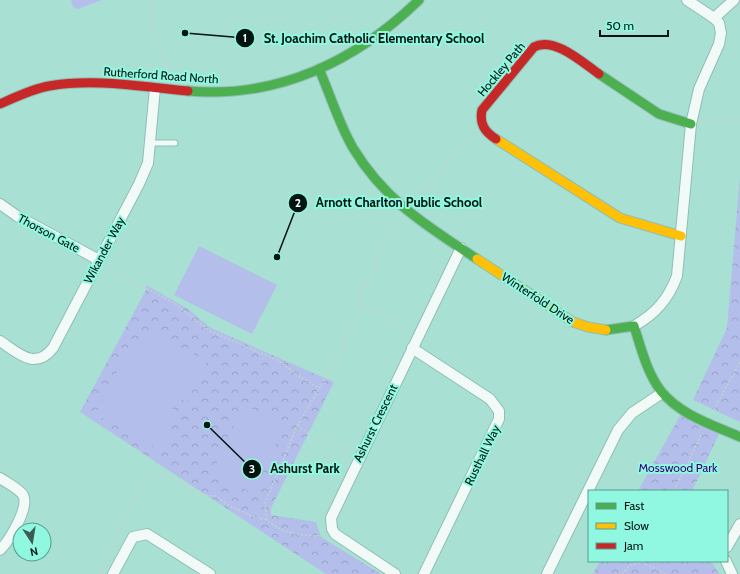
<svg xmlns="http://www.w3.org/2000/svg" width="740" height="574" font-family="Cabin,sans-serif">
<style>
.park{fill:url(#park-crowns)}
.garden{fill:#b4beea}
.lines{fill:none;stroke-linecap:round;stroke-linejoin:round}
.lane-casing{stroke:#91beb4;stroke-width:7}
.street-casing{stroke:#91beb4;stroke-width:12}
.fast-casing{stroke:#91beb4;stroke-width:11}
.slow-casing{stroke:#91beb4;stroke-width:11}
.jam-casing{stroke:#91beb4;stroke-width:11}
.path{stroke:#c2d3d0;stroke-width:1.5;stroke-dasharray:2 2;stroke-linecap:butt}
.lane{stroke:#f2faf8;stroke-width:5}
.street{stroke:#f2faf8;stroke-width:10}
.fast{stroke:#4caf50;stroke-width:9}
.slow{stroke:#ffc107;stroke-width:9}
.jam{stroke:#c62828;stroke-width:9}
.labels{text-anchor:middle;dominant-baseline:central;stroke-width:4;stroke-linejoin:round;paint-order:stroke}
.street-label{font-size:12px;fill:#001410;stroke:#90f8e0}
.park-label{font-size:12px;fill:#3c0075;stroke:#90f8e0}
.leader{fill:none;stroke:#001410;stroke-width:1.5}
.callout-dot{fill:#001410;stroke:#90f8e0;stroke-width:1.5}
.mark-label{font-size:12px;text-anchor:middle;font-weight:bold;fill:#fff}
.callout-label{font-size:13px;text-anchor:middle;font-weight:bold;fill:#001410;stroke:#90f8e0;stroke-width:4;stroke-linejoin:round;paint-order:stroke}
</style>
<defs>
<pattern id="park-crowns" width="20" height="18" patternUnits="userSpaceOnUse"><rect width="20" height="18" fill="#b4beea"/><path d="M2 6a3 3 0 1 1 6 0M12 15a3 3 0 1 1 6 0" fill="none" stroke="#99a2c8"/></pattern>
</defs>
<rect width="100%" height="100%" fill="#a8e0d3"/>
<g class="park">
<path d="M 740,176 L 740,422 L 693,400 L 727,328 Z"/>
<path d="M 146,285 L 188,309 L 211,328 L 334,382 L 271,508 L 271,515 L 316,522 L 321,537 L 381,574 L 326,574 L 80,412 L 146,290 Z"/>
<path d="M 681,414 L 719,434 L 692,491 L 638,491 Z"/>
<path d="M 600,561 L 711,561 L 719,574 L 593,574 Z"/>
</g>
<g class="garden">
<path d="M 71,0 L 102,0 L 78,9 L 73,7 Z"/>
<path d="M 199,246 L 277,285 L 252,334 L 174,295 Z"/>
<path d="M 147,331 L 207,361 L 187,402 L 171,394 C 176,418 172,430 162,451 L 99,416 L 97,411 L 128,350 L 136,354 Z"/>
<path d="M 243,405 L 285,424 L 253,493 L 212,474 Z"/>
</g>
<g class="lines">
<g class="lane-casing">
<path id="lane" d="M 150,143 L 175,143"/>
</g>
<g class="street-casing">
<g id="street">
<path d="M 714,18 L 734,0"/>
<path d="M 0,204 L 17,216 L 99,260"/>
<path d="M 634,326 C 655,314 668,300 677,276 L 691,124 L 699,89 L 719,44 L 721,33 L 719,23 L 714,18 L 687,0"/>
<path d="M 0,341 C 18,353 35,371 53,348 L 139,184 L 148,163 L 155,88"/>
<path d="M 412,348 L 490,399 L 499,411 L 499,419 L 424,574"/>
<path d="M 0,478 C 7,483 18,488 23,495 C 30,507 9,541 0,550"/>
<path d="M 727,547 L 740,524"/>
<path d="M 726,561 L 732,574"/>
<path d="M 113,574 L 133,537 L 147,534 L 210,574"/>
<path d="M 395,574 L 335,534 L 332,529 L 331,518 L 461,248"/>
<path d="M 547,574 L 618,430 L 632,413 L 662,393"/>
</g>
</g>
<g class="fast-casing">
<g id="fast">
<path d="M 319,69 C 330,94 339,124 353,148 C 385,201 427,226 477,259"/>
<path d="M 599,74 L 659,114 L 691,124"/>
<path d="M 188,91 C 278,99 356,61 419,0"/>
<path d="M 606,330 L 634,326 C 641,348 647,373 661,391 C 680,415 713,425 740,437"/>
</g>
</g>
<g class="slow-casing">
<g id="slow">
<path d="M 496,139 L 620,218 L 681,236"/>
<path d="M 477,259 L 573,322 L 588,327 L 606,330"/>
</g>
</g>
<g class="jam-casing">
<g id="jam">
<path d="M 0,104 C 16,97 32,89 49,86 C 95,78 142,87 188,91"/>
<path d="M 496,139 C 485,132 479,124 482,110 L 534,47 C 554,36 583,63 599,74"/>
</g>
</g>
<g class="path">
<path d="M 150,0 L 154,32 L 170,69 L 170,74"/>
<path d="M 702,121 L 740,119"/>
<path d="M 415,204 L 474,133"/>
<path d="M 108,268 L 174,303 L 210,331 L 279,361 L 299,376 L 319,388"/>
<path d="M 362,305 L 409,328"/>
<path d="M 712,413 L 740,362"/>
<path d="M 297,426 L 313,435 L 349,451"/>
<path d="M 674,491 L 702,433"/>
<path d="M 323,536 C 300,535 285,535 267,520 L 265,503 L 297,426 L 332,367 L 360,312 L 362,305 L 361,296 L 385,243 L 398,231 L 403,223"/>
<path d="M 642,562 L 666,574"/>
<path d="M 101,574 C 115,545 130,505 148,480 C 151,475 156,473 161,472 L 201,495 L 215,496 L 232,507 L 252,516 L 267,520"/>
<path d="M 622,574 L 629,566 L 641,562"/>
</g>
<use href="#lane" class="lane"/>
<use href="#street" class="street"/>
<use href="#fast" class="fast"/>
<use href="#slow" class="slow"/>
<use href="#jam" class="jam"/>
</g>
<g class="labels">
<g class="street-label">
<text transform="translate(501 69) rotate(-50)">Hockley Path</text>
<text transform="translate(161 75) rotate(4)">Rutherford Road North</text>
<text transform="translate(49 233) rotate(28)">Thorson Gate</text>
<text transform="translate(104 250) rotate(-62)">Wikander Way</text>
<text transform="translate(538 298) rotate(33)">Winterfold Drive</text>
<text transform="translate(375 423) rotate(-64)">Ashurst Crescent</text>
<text transform="translate(482 455) rotate(-64)">Rusthall Way</text>
</g>
<g class="park-label">
<text x="678" y="467">Mosswood Park</text>
</g>
</g>
<path class="leader" d="M185 33L245 38M277 257L298 203M207 425L252 469"/>
<g class="callout-dot">
<circle cx="185" cy="33" r="4"/>
<circle cx="277" cy="257" r="4"/>
<circle cx="207" cy="425" r="4"/>
<circle cx="245" cy="38" r="10"/>
<circle cx="298" cy="203" r="10"/>
<circle cx="252" cy="469" r="10"/>
</g>
<g class="mark-label">
<text x="245" y="42">1</text>
<text x="298" y="207">2</text>
<text x="252" y="473">3</text>
</g>
<g class="callout-label">
<text x="374" y="43">St. Joachim Catholic Elementary School</text>
<text x="399" y="207">Arnott Charlton Public School</text>
<text x="305" y="473">Ashurst Park</text>
</g>
<rect x="588" y="490" width="140" height="72" fill="#90f8e0" stroke="#569d8d"/>
<rect x="596" y="503" width="20" height="6" fill="#4caf50" stroke="#569d8d"/>
<text x="624" y="510" font-size="12" fill="#001410">Fast</text>
<rect x="596" y="523" width="20" height="6" fill="#ffc107" stroke="#569d8d"/>
<text x="624" y="530" font-size="12" fill="#001410">Slow</text>
<rect x="596" y="543" width="20" height="6" fill="#c62828" stroke="#569d8d"/>
<text x="624" y="550" font-size="12" fill="#001410">Jam</text>
<g transform="translate(32 542) rotate(168)"><circle r="19" fill="#90f8e0" stroke="#569d8d"/>
<path d="M0-3L7 15L0 10L-7 15Z" fill="#3b5b54"/>
<text y="-6" font-size="11" font-weight="bold" text-anchor="middle" fill="#001410">N</text>
</g>
<path d="M600 30v6h68v-6" fill="none" stroke="#001410" stroke-width="2"/>
<text x="606" y="30" font-size="12" fill="#001410" stroke="#90f8e0" stroke-width="3" paint-order="stroke">50 m</text>
</svg>
